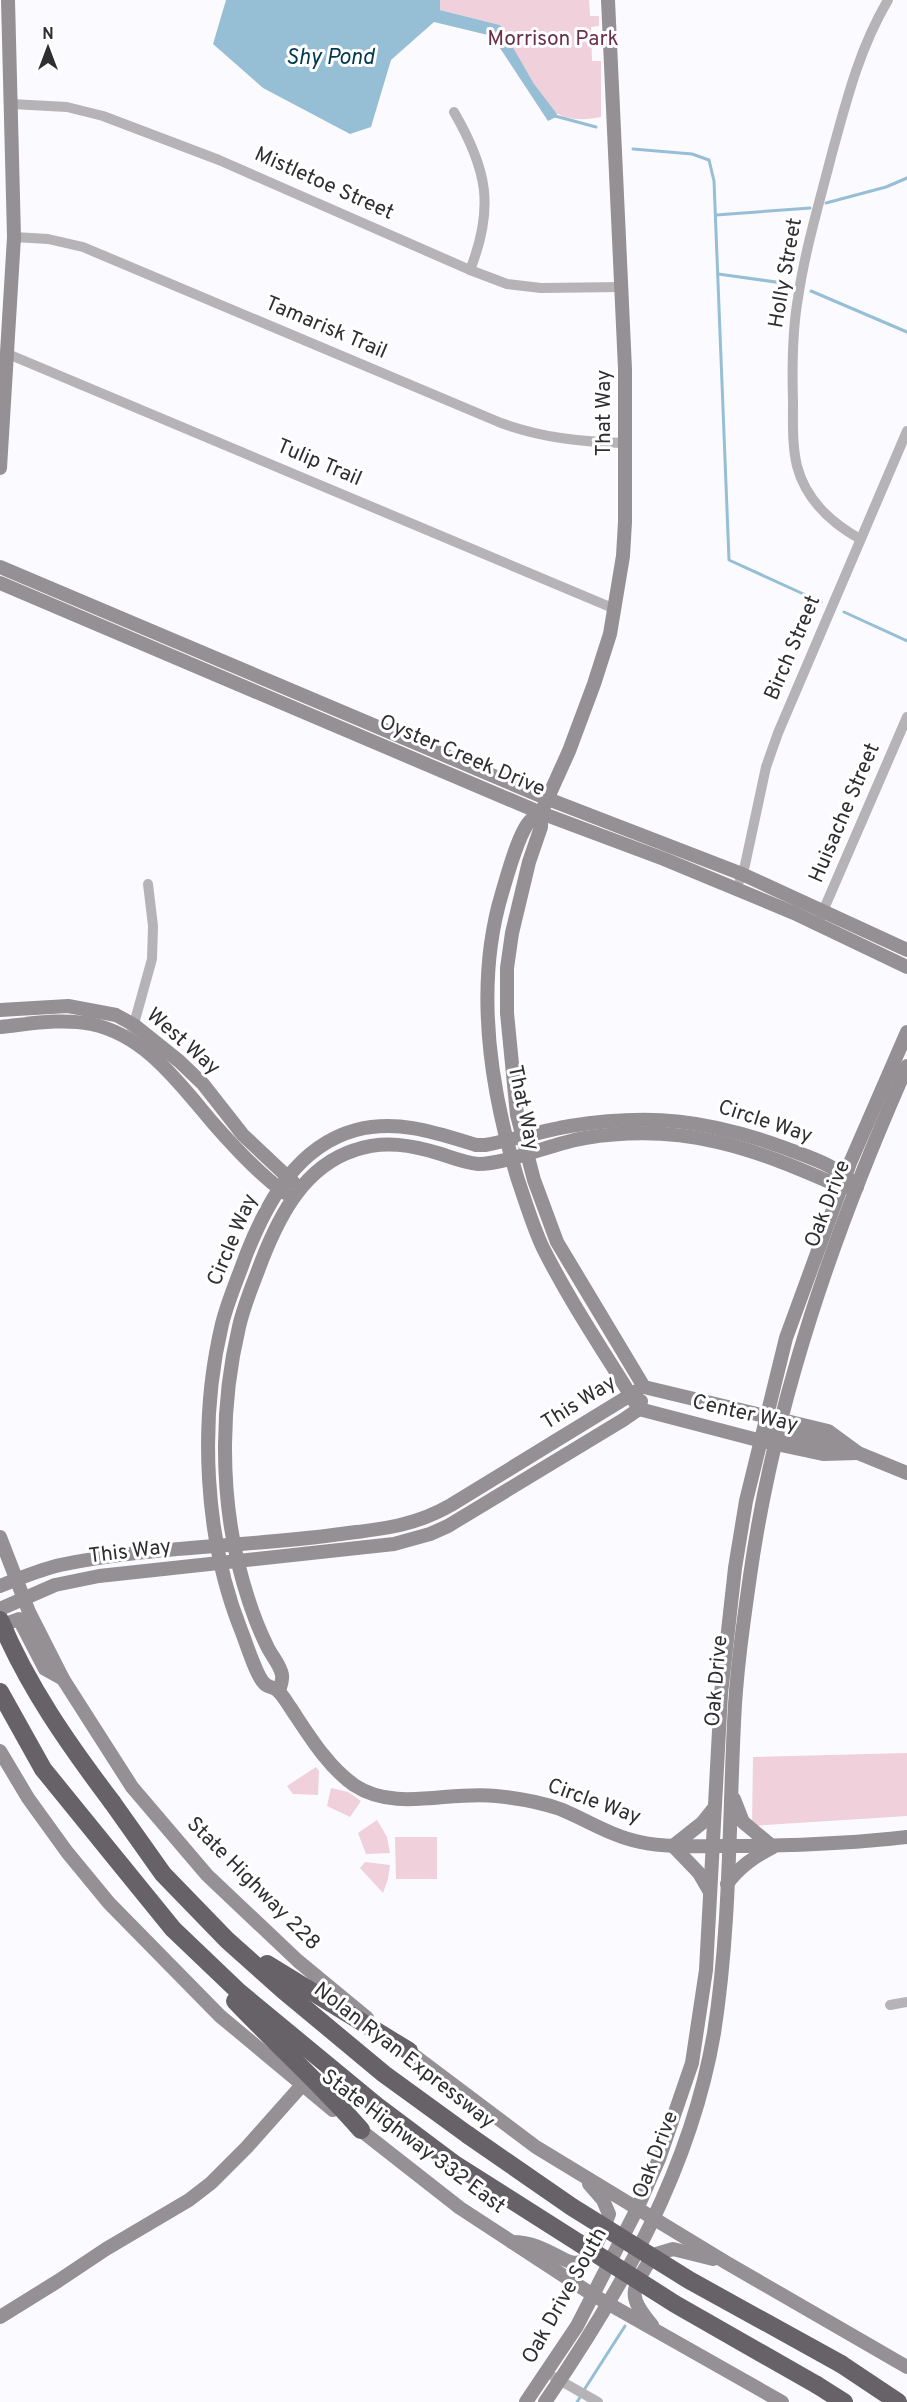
<svg xmlns="http://www.w3.org/2000/svg" width="907" height="2402" font-family="Overpass,sans-serif">
<style>
.green{fill:#efd0db}
.water{fill:#96bed4}
.lines{fill:none;stroke-linecap:round;stroke-linejoin:round}
.stream{stroke:#96bed4;stroke-width:3}
.street{stroke:#b6b3b6;stroke-width:10}
.secondary{stroke:#949094;stroke-width:14}
.highway{stroke:#676267;stroke-width:18}
.highway-bridge{stroke:#676267;stroke-width:18}
.labels{text-anchor:middle;dominant-baseline:central;stroke-width:6;stroke-linejoin:round;paint-order:stroke}
.park-label{font-size:21px;fill:#69324a;stroke:#fff}
.street-label{font-size:21px;fill:#2f2f32;stroke:#fff}
.water-label{font-size:22px;font-style:italic;fill:#013950;stroke:#fff}
</style>
<rect width="100%" height="100%" fill="#fbfbff"/>
<g class="green">
<path d="M 440,0 L 589,0 L 590,16 L 599,16 L 599,26 L 591,27 L 592,61 L 601,61 L 601,117 C 587,120 567,121 555,112 C 535,96 513,48 500,25 L 440,10 Z"/>
<path d="M 907,1753 L 907,1816 L 752,1826 L 753,1757 Z"/>
<path d="M 316,1767 L 319,1771 L 318,1795 L 293,1794 L 287,1786 Z"/>
<path d="M 331,1788 L 348,1792 L 361,1801 L 350,1817 L 327,1806 Z"/>
<path d="M 377,1820 L 387,1837 L 390,1853 L 366,1854 L 358,1833 Z"/>
<path d="M 395,1837 L 437,1837 L 437,1879 L 396,1879 Z"/>
<path d="M 365,1862 L 390,1865 L 388,1879 L 383,1893 L 360,1868 Z"/>
</g>
<path class="water" d="M 226,0 L 440,0 L 440,10 L 500,25 L 534,84 L 557,114 L 556,117 L 548,121 L 492,36 L 434,22 L 391,60 L 371,127 L 350,134 L 263,88 L 213,44 Z"/>
<g class="lines">
<g class="stream">
<path d="M 555,116 L 596,127"/>
<path d="M 633,149 L 692,154 L 709,160 L 714,181 L 729,560 L 821,602"/>
<path d="M 826,203 L 886,187 L 907,178"/>
<path d="M 716,215 L 810,208"/>
<path d="M 718,274 L 790,284"/>
<path d="M 811,291 L 907,332"/>
<path d="M 844,612 L 907,641"/>
<path d="M 584,2390 L 625,2326"/>
<path d="M 577,2402 L 581,2396"/>
</g>
<g class="street">
<path d="M 12,104 L 67,107 L 103,116 L 219,160 L 470,270 L 507,284 L 541,288 L 622,287"/>
<path d="M 454,112 C 487,169 495,207 470,270"/>
<path d="M 14,237 L 48,239 L 83,247 L 501,423 C 543,438 582,442 625,443"/>
<path d="M 8,354 L 615,609"/>
<path d="M 860,539 C 830,522 806,500 797,466 C 792,445 793,423 793,402 C 792,368 792,332 798,298 C 805,250 819,204 831,157 C 846,102 859,49 888,0"/>
<path d="M 740,880 L 745,865 L 766,767 L 778,733 L 907,431"/>
<path d="M 820,918 L 907,717"/>
<path d="M 132,1031 L 152,959 L 153,926 L 148,884"/>
<path d="M 890,2005 L 907,2002"/>
<path d="M 554,2377 L 598,2402"/>
</g>
<g class="secondary">
<path d="M 608,0 L 625,369 L 625,522 L 623,556 L 610,634 L 594,684 L 569,751 L 541,813 L 541,827 L 529,862 L 512,933 L 507,968 L 507,1013 L 517,1115 L 534,1180 L 557,1242 L 644,1387"/>
<path d="M 0,468 L 14,237 L 8,0"/>
<path d="M 0,567 L 548,799 L 742,874 L 907,950"/>
<path d="M 0,583 L 541,813 L 664,859 L 794,913 L 907,967"/>
<path d="M 541,813 C 538,815 533,818 530,821 C 519,832 507,876 502,893 C 474,986 490,1089 518,1180 C 526,1203 533,1227 543,1248 C 571,1304 607,1356 639,1409 L 754,1439 L 823,1454 L 858,1453"/>
<path d="M 0,1010 L 68,1006 L 116,1015 L 134,1025 L 179,1061 L 203,1084 L 243,1135 L 294,1183"/>
<path d="M 0,1027 C 30,1024 61,1018 91,1024 C 145,1035 179,1083 213,1123 C 235,1148 258,1173 285,1193"/>
<path d="M 857,1187 C 839,1166 811,1158 785,1148 C 709,1120 651,1113 570,1126 C 541,1131 513,1140 485,1145 L 476,1145 C 437,1133 398,1119 356,1130 C 297,1146 267,1202 246,1255 C 238,1278 228,1300 222,1324 C 199,1421 204,1537 241,1630 C 246,1642 256,1675 264,1683 C 267,1687 273,1687 277,1690 C 282,1694 286,1701 290,1707 C 308,1734 327,1766 354,1785 C 396,1813 450,1790 496,1796 C 517,1798 540,1802 560,1809 C 587,1820 611,1836 640,1842 C 668,1848 698,1846 726,1846 C 787,1846 847,1844 907,1837"/>
<path d="M 644,1387 L 828,1431 L 858,1453 L 907,1473"/>
<path d="M 770,1433 L 779,1432 L 845,1449"/>
<path d="M 0,1537 L 29,1612 L 63,1679 L 132,1787 L 207,1875 L 298,1961 L 367,2018"/>
<path d="M 0,1586 C 20,1578 39,1570 60,1565 C 150,1546 243,1547 333,1535 C 377,1529 411,1528 451,1505 L 637,1391"/>
<path d="M 0,1609 L 55,1585 L 99,1576 L 394,1544 L 430,1534 L 448,1526 L 623,1420 L 639,1409 L 641,1401"/>
<path d="M 0,1626 L 19,1619 L 45,1669 L 63,1679"/>
<path d="M 279,1691 C 280,1687 283,1680 282,1675 C 281,1666 271,1655 267,1646 C 254,1620 245,1591 238,1563 C 220,1488 221,1402 239,1327 C 244,1304 254,1282 262,1260 C 280,1214 305,1166 355,1150 C 384,1140 412,1145 441,1154 C 453,1158 466,1163 478,1164 C 508,1164 553,1143 585,1138 C 683,1122 754,1148 841,1187 L 849,1187"/>
<path d="M 0,1751 L 28,1798 L 67,1852 L 109,1903 L 220,2016 L 333,2110"/>
<path d="M 727,1884 C 739,1867 754,1857 773,1847 L 743,1822 L 734,1799"/>
<path d="M 710,1892 L 699,1873 L 673,1846 L 702,1823 L 714,1808"/>
<path d="M 403,2047 L 536,2147 L 727,2263 L 907,2367"/>
<path d="M 354,2125 L 460,2208 L 593,2295 L 782,2402"/>
<path d="M 512,2242 C 568,2242 577,2304 609,2214 L 603,2200 L 589,2184"/>
<path d="M 0,2317 L 58,2281 L 106,2249 L 189,2200 L 211,2183 L 247,2147 L 303,2084"/>
<path d="M 652,2325 C 624,2293 634,2288 653,2255 L 673,2249 L 713,2259"/>
<path d="M 526,2402 L 577,2326 L 637,2209 L 659,2159 L 692,2063 L 706,1970 L 721,1694 L 735,1568 L 746,1501 L 786,1338 L 850,1163 L 907,1032"/>
<path d="M 545,2402 C 622,2290 691,2168 714,2033 C 730,1931 729,1826 734,1723 C 736,1674 743,1625 750,1576 C 775,1399 835,1229 907,1066"/>
</g>
<g class="highway">
<path d="M 0,1692 L 43,1769 L 173,1929 L 239,1992 L 377,2106 L 453,2163"/>
<path d="M 112,1802 L 163,1874 L 227,1940 L 283,1990 L 384,2074 L 468,2135"/>
<path d="M 267,1964 L 409,2051"/>
<path d="M 235,2001 C 276,2044 321,2084 361,2130"/>
<path d="M 841,2364 L 898,2402"/>
<path d="M 817,2385 L 844,2402"/>
</g>
<g class="highway-bridge">
<path d="M 0,1620 C 28,1687 69,1745 112,1802"/>
<path d="M 468,2135 L 572,2207 L 689,2280 L 841,2364"/>
<path d="M 453,2163 L 675,2304 L 817,2385"/>
</g>
</g>
<g class="labels">
<g class="park-label">
<text x="553" y="39">Morrison Park</text>
</g>
<g class="street-label">
<text transform="translate(324 184) rotate(24)">Mistletoe Street</text>
<text transform="translate(786 273) rotate(-80)">Holly Street</text>
<text transform="translate(326 328) rotate(23)">Tamarisk Trail</text>
<text transform="translate(604 413) rotate(-90)">That Way</text>
<text transform="translate(319 463) rotate(23)">Tulip Trail</text>
<text transform="translate(793 648) rotate(-67)">Birch Street</text>
<text transform="translate(462 756) rotate(23)">Oyster Creek Drive</text>
<text transform="translate(845 813) rotate(-67)">Huisache Street</text>
<text transform="translate(183 1042) rotate(41)">West Way</text>
<text transform="translate(523 1108) rotate(78)">That Way</text>
<text transform="translate(765 1122) rotate(18)">Circle Way</text>
<text transform="translate(828 1204) rotate(-69)">Oak Drive</text>
<text transform="translate(233 1240) rotate(-67)">Circle Way</text>
<text transform="translate(579 1403) rotate(-32)">This Way</text>
<text transform="translate(745 1414) rotate(13)">Center Way</text>
<text transform="translate(130 1552) rotate(-7)">This Way</text>
<text transform="translate(717 1681) rotate(-85)">Oak Drive</text>
<text transform="translate(594 1802) rotate(20)">Circle Way</text>
<text transform="translate(253 1884) rotate(45)">State Highway 228</text>
<text transform="translate(404 2056) rotate(38)">Nolan Ryan Expressway</text>
<text transform="translate(413 2142) rotate(37)">State Highway 332 East</text>
<text transform="translate(656 2155) rotate(-69)">Oak Drive</text>
<text transform="translate(565 2296) rotate(-61)">Oak Drive South</text>
</g>
<g class="water-label">
<text x="330" y="58">Shy Pond</text>
</g>
</g>
<g transform="translate(48 48)" stroke="#ffffff" stroke-width="4.5" paint-order="stroke">
<path d="M0-4.5L10 22L0 15L-10 22Z" fill="#2f2f32"/>
<text y="-9" font-size="16" font-weight="bold" text-anchor="middle" fill="#2f2f32">N</text>
</g>
</svg>
